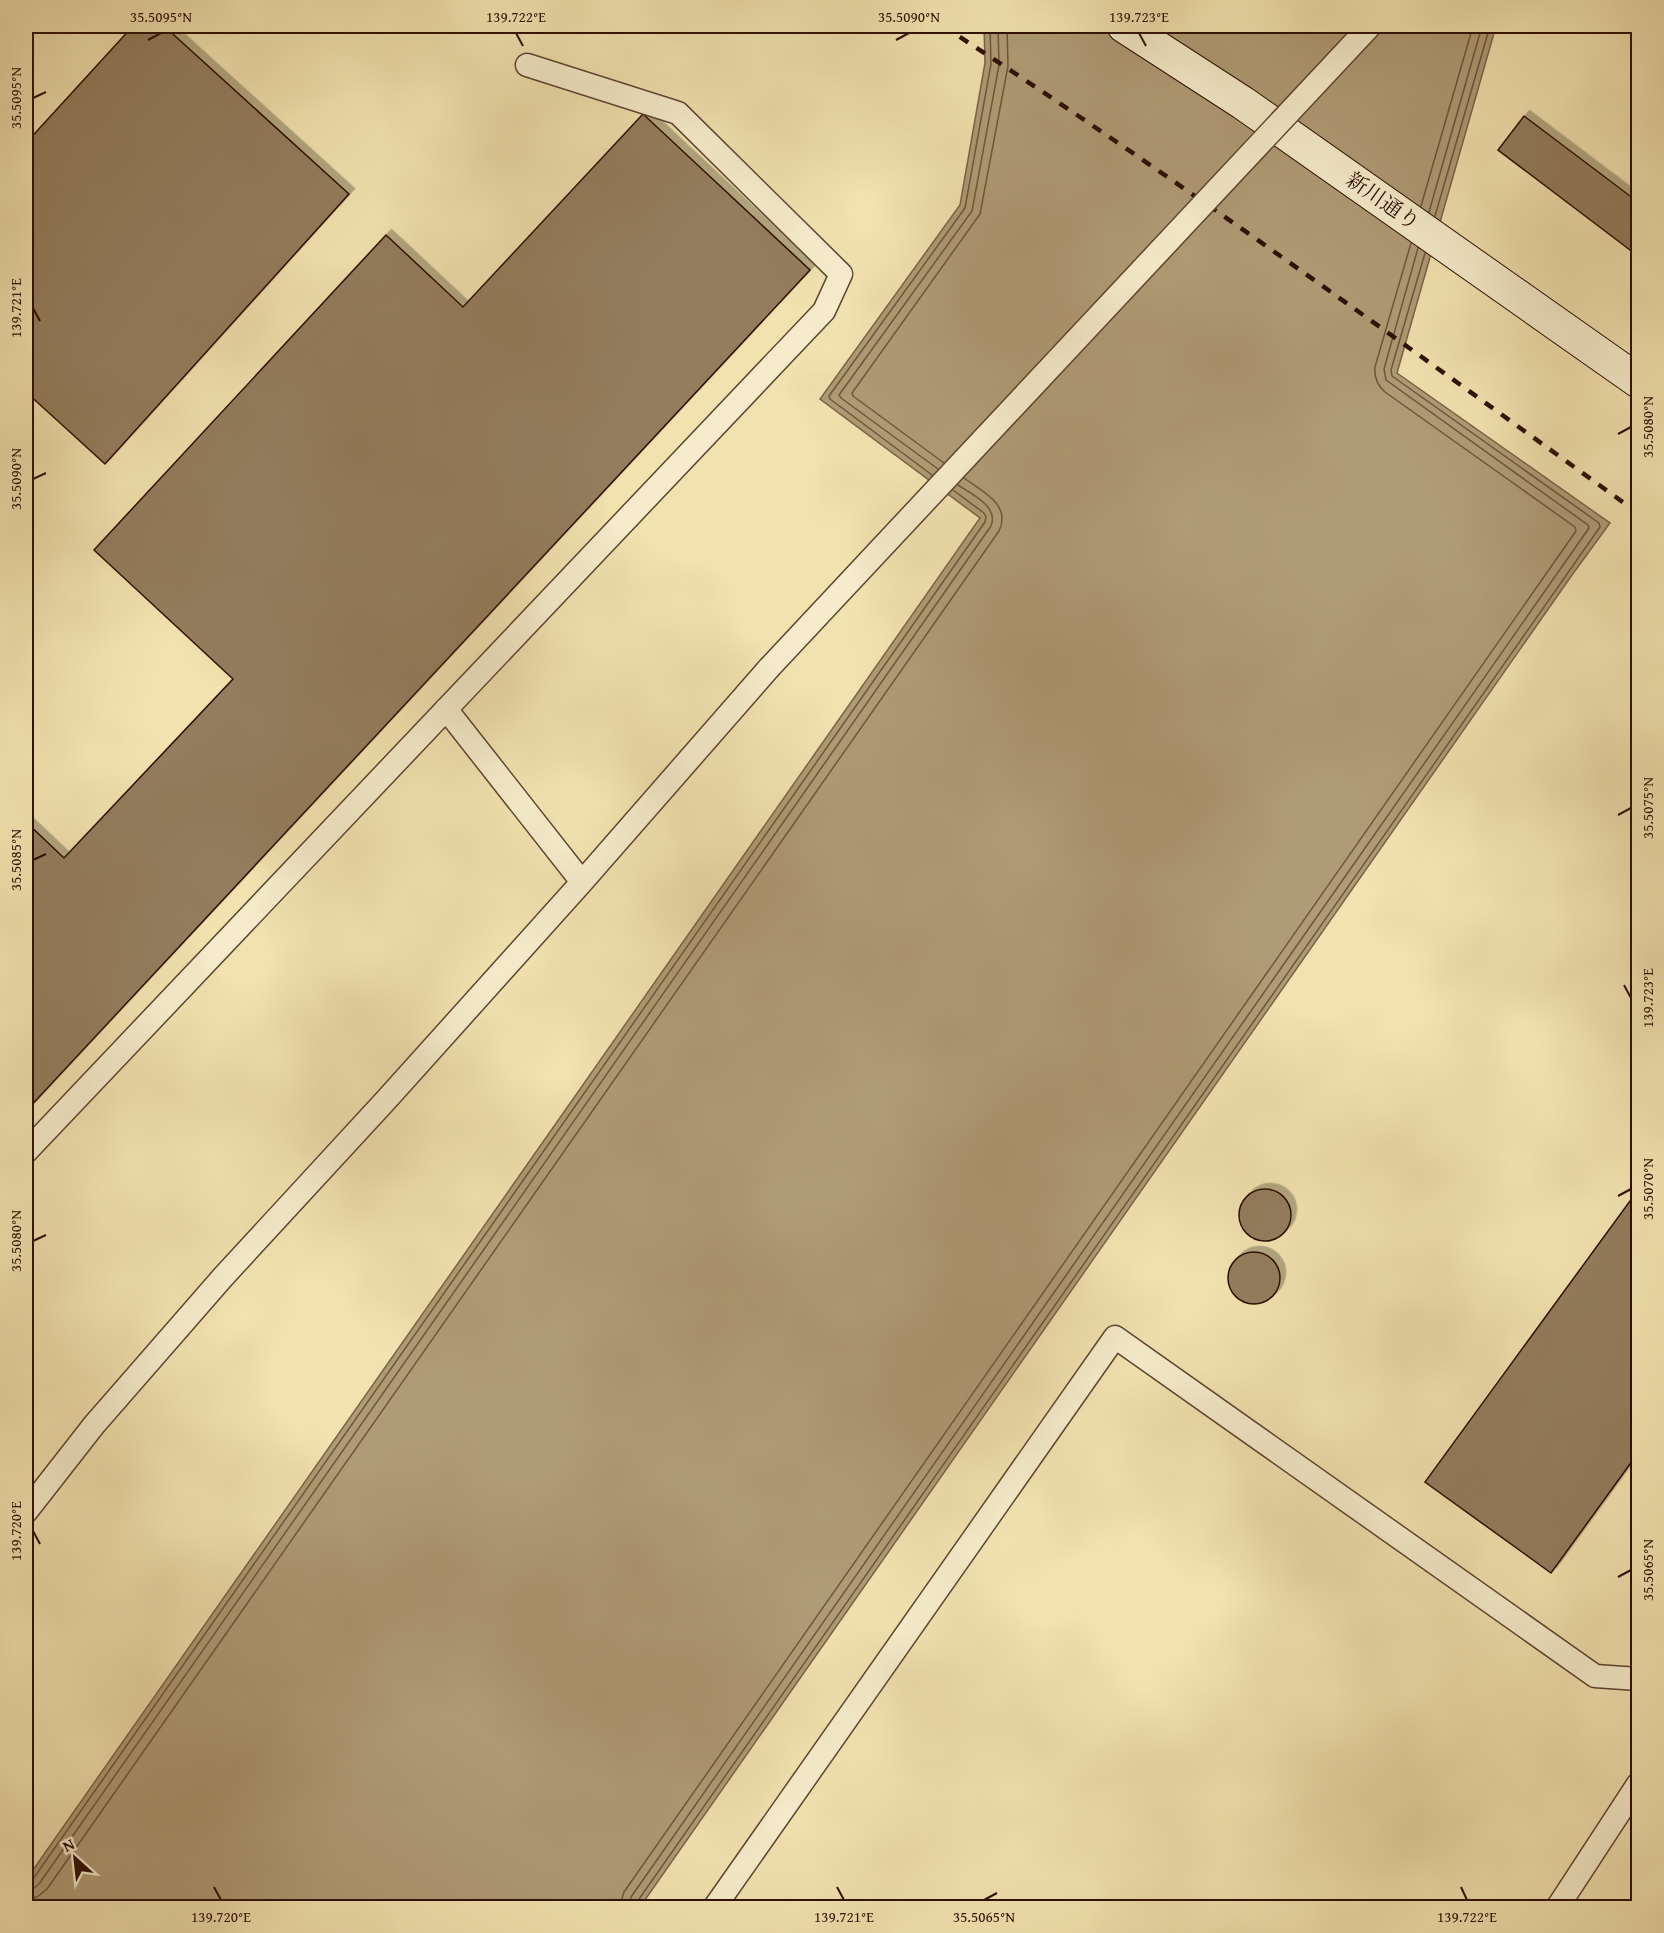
<svg xmlns="http://www.w3.org/2000/svg" width="1664" height="1933" viewBox="0 0 1664 1933" font-family="'Gentium Book Plus','Noto Serif JP',serif">
<style>
.water{fill:#af9b75;stroke:#7b6348;stroke-width:1.5}
.lines{fill:none;stroke-linecap:round;stroke-linejoin:round}
.shore{stroke:#6e563d;stroke-width:1.5}
.building{fill:#937d5d;stroke:#2e1005;stroke-width:1.5;filter:url(#shadow)}
.lane-casing{stroke:#5f4430;stroke-width:25}
.secondary-casing{stroke:#2e1005;stroke-width:35}
.lane{stroke:#f6eccb;stroke-width:22}
.secondary{stroke:#f6eccb;stroke-width:33}
.rail{stroke:#2e1005;stroke-width:4.5;stroke-dasharray:10 10;stroke-linecap:butt}
.lane-bridge-casing{stroke:#5f4430;stroke-width:25;stroke-linecap:butt}
.lane-bridge{stroke:#f6eccb;stroke-width:22}
.ticks{fill:none;stroke:#2e1005;stroke-width:2}
.labels{text-anchor:middle;stroke-width:4.5;stroke-linejoin:round;paint-order:stroke}
.street-label{font-size:21px;fill:#2e1005;stroke:#f6eccb}
.neatline{fill:none;stroke:#2e1005;stroke-width:2}
.ticks-label{font-size:15px;text-anchor:middle;fill:#2e1005}
</style>
<defs>
<filter id="shadow"><feDropShadow dx="5.5" dy="-5.5" stdDeviation="0" flood-color="#0004"/></filter>
</defs>
<rect width="100%" height="100%" fill="#f1e2af"/>
<filter id="stains"><feTurbulence type="fractalNoise" baseFrequency=".00333" numOctaves="4"/><feColorMatrix values="0 0 0 0 .2 0 0 0 0 .09 0 0 0 0 .02 0 0 0 .5 -.17"/></filter>
<radialGradient id="worn" r=".72"><stop offset=".6" stop-color="#630" stop-opacity="0"/><stop offset="1" stop-color="#630" stop-opacity=".3"/></radialGradient>
<path class="water" d="M984,26H1496L1397,373L1610,523L1572,575L640,1907L26,1908V1880L980,518L820,399L960,205L985,63Z"/>
<g class="lines">
<path class="shore" d="M1421,206L1473,26
M1429,212L1482,26
M1435,216L1490,26
M944,463L853,396L852,393L980,214L1008,66L1007,26
M938,469L841,398L839,395L972,211L999,65L998,26
M932,475L830,399L829,396L965,208L991,64L990,26
M26,1882L33,1879L985,522L986,517L984,513L953,490
M26,1890L33,1889L39,1884L991,526C999,507 972,494 958,485
M26,1899L37,1897L47,1889L999,531C1012,505 982,491 964,478
M619,1908L624,1892L1576,531L1575,527L1385,392C1377,385 1374,377 1375,367L1411,243
M628,1908L631,1897L1589,528L1588,525L1386,380L1384,369L1418,248
M636,1908L637,1902L1600,527L1599,523L1392,376L1391,370L1425,253"/>
</g>
<path class="building" d="M133,26H164L349,194L105,464L26,392V143Z
M643,114L810,270L26,1111V822L64,858L233,679L94,550L386,235L463,307Z
M1524,116L1638,202V256L1498,150Z
M1239 1215a26 26 0 1 1 52 0a26 26 0 1 1-52 0Z
M1638,1190V1453L1551,1573L1425,1482Z
M1228 1278a26 26 0 1 1 52 0a26 26 0 1 1-52 0Z"/>
<g class="lines">
<g class="lane-casing">
<path id="lane" d="M446,709L582,882
M26,1152L824,311L841,274L678,113L527,65
M26,1512L94,1425L223,1277L387,1099L582,882L769,668
M714,1908L1115,1337L1595,1676L1638,1679
M1557,1908L1638,1784"/>
</g>
<g class="secondary-casing">
<path id="secondary" d="M1124,26L1243,103L1638,381"/>
</g>
<use href="#lane" class="lane"/>
<use href="#secondary" class="secondary"/>
<path class="rail" d="M943,26C1180,180 1409,348 1638,513"/>
<g class="lane-bridge-casing">
<path id="lane-bridge" d="M769,668L1370,26"/>
</g>
<use href="#lane-bridge" class="lane-bridge"/>
</g>
<path class="ticks" d="M516,33L523,46M1139,33L1146,46M148,40L161,33M896,40L909,33M33,98L46,92M33,308L40,321M1618,434L1631,427M33,479L46,473M1618,815L1631,808M33,860L46,854M1624,985L1631,998M1618,1196L1631,1189M33,1241L46,1235M33,1531L40,1544M1618,1577L1631,1570M214,1887L221,1900M837,1887L844,1900M1461,1887L1467,1900M984,1900L997,1893"/>
<g class="labels">
<g class="street-label">
<text transform="translate(1383 201) rotate(35)" y="7">新川通り</text>
</g>
</g>
<rect width="1664" height="1933" fill="none" stroke="#f1e2af" stroke-width="66"/>
<g transform="translate(75 1858) rotate(333)" stroke="#f6eccb" stroke-width="4.5" paint-order="stroke">
<path d="M0-4.5L10 22L0 15L-10 22Z" fill="#2e1005"/>
<text y="-9" font-size="16" font-weight="bold" text-anchor="middle" fill="#2e1005">N</text>
</g>
<rect x="33" y="33" width="1598" height="1867" class="neatline"/>
<g class="ticks-label">
<text x="161" y="22">35.5095°N</text>
<text x="516" y="22">139.722°E</text>
<text x="909" y="22">35.5090°N</text>
<text x="1139" y="22">139.723°E</text>
<text transform="translate(16 98) rotate(-90)" y="5">35.5095°N</text>
<text transform="translate(16 308) rotate(-90)" y="5">139.721°E</text>
<text transform="translate(1648 427) rotate(-90)" y="5">35.5080°N</text>
<text transform="translate(16 479) rotate(-90)" y="5">35.5090°N</text>
<text transform="translate(1648 808) rotate(-90)" y="5">35.5075°N</text>
<text transform="translate(16 860) rotate(-90)" y="5">35.5085°N</text>
<text transform="translate(1648 998) rotate(-90)" y="5">139.723°E</text>
<text transform="translate(1648 1189) rotate(-90)" y="5">35.5070°N</text>
<text transform="translate(16 1241) rotate(-90)" y="5">35.5080°N</text>
<text transform="translate(16 1531) rotate(-90)" y="5">139.720°E</text>
<text transform="translate(1648 1570) rotate(-90)" y="5">35.5065°N</text>
<text x="221" y="1922">139.720°E</text>
<text x="844" y="1922">139.721°E</text>
<text x="984" y="1922">35.5065°N</text>
<text x="1467" y="1922">139.722°E</text>
</g>
<rect width="100%" height="100%" filter="url(#stains)"/>
<rect width="100%" height="100%" fill="url(#worn)"/>
</svg>
